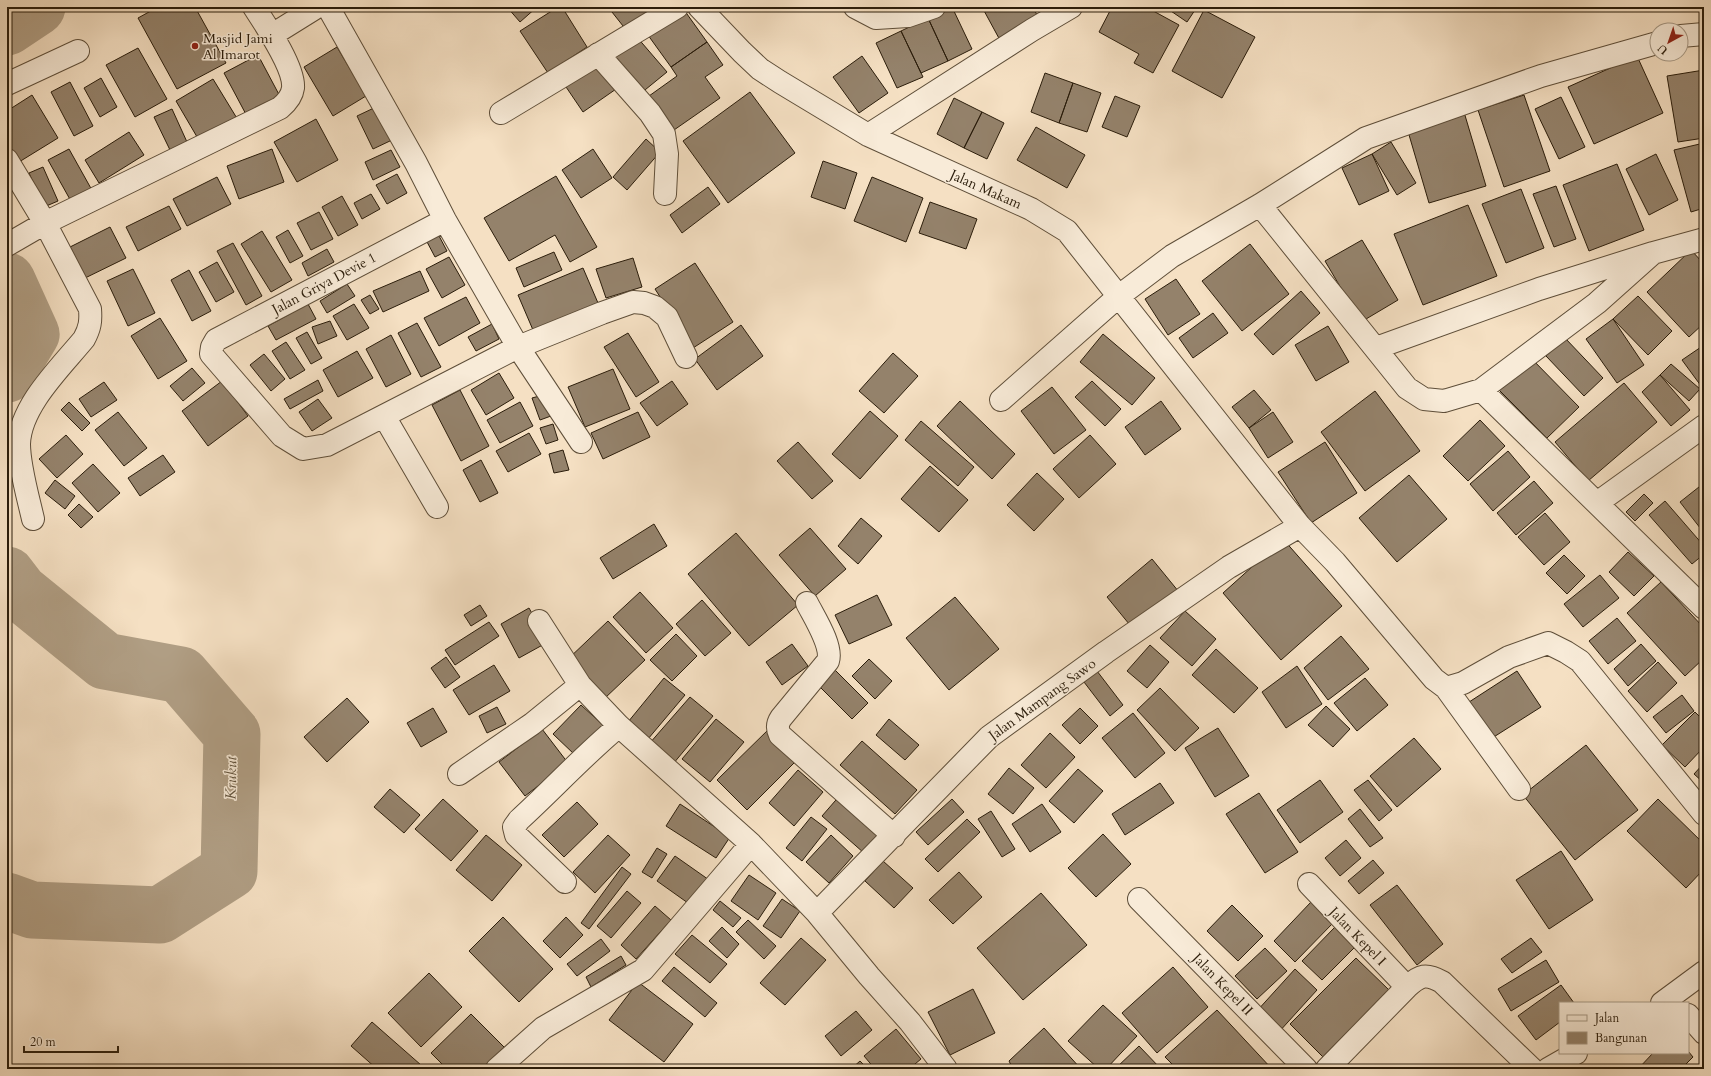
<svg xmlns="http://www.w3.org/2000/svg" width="1711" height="1076" viewBox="0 0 1711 1076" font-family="Cardo,serif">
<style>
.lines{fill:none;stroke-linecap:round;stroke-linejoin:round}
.river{stroke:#b09e84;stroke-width:57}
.building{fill:#94826b;stroke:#2b1d0b}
.minor-casing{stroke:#5e4e39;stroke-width:24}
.minor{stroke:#f8ebd8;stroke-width:22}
.poi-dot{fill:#8f2418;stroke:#f8ebd8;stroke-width:1.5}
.labels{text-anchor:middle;stroke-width:3;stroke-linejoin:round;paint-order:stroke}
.poi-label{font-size:14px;fill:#2b1d0b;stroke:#f8ebd8;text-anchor:start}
.street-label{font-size:14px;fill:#2b1d0b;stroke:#f8ebd8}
.water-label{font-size:15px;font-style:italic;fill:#60513b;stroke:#f8ebd8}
</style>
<rect width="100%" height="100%" fill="#f5e0c3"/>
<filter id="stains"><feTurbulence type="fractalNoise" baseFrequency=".005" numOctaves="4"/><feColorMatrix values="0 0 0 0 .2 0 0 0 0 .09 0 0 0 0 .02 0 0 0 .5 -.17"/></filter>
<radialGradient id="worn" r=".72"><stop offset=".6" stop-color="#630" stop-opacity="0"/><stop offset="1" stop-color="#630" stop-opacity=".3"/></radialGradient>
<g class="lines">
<path class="river" d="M7,27L37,7
M7,281L31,334L7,374
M7,575L20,592L105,661L181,675L232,734L229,871L160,915L32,910L7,901"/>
</g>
<path class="building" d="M158,7H195L226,63L177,89L138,18Z
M507,7H537L520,22Z
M558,7H562L587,47L548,73L520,31Z
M608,7H659L627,31Z
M682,7L707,42L671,67L645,31Z
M952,7L972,49L948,61L928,18Z
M982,7H1033L1040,21L1001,42Z
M1112,7H1146L1179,25L1153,73L1134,63L1139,54L1099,32Z
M1165,7H1197L1187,22Z
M1204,10L1255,37L1222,98L1172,71Z
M928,18L948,61L921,73L901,31Z
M901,31L923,77L897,88L876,43Z
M636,36L667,72L640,94L610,58Z
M707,42L723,65L705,77L720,98L674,130L649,96L677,76L671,67Z
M337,47L366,96L333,116L304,67Z
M138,48L167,99L135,117L106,65Z
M258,55L283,102L249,120L224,73Z
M598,56L619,87L583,112L562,81Z
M862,56L888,93L859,113L833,77Z
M1637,56L1663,113L1594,144L1568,87Z
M1704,70V138L1678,142L1667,76Z
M1045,73L1073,83L1059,123L1031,112Z
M101,78L117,107L100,117L84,88Z
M213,79L238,120L200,142L176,101Z
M70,82L93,126L74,136L51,92Z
M1073,83L1101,93L1087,132L1059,123Z
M750,92L795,153L728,203L683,141Z
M32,95L58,138L19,162L7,143V111Z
M1524,95L1550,171L1504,187L1478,110Z
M1115,96L1140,106L1127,137L1102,127Z
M1561,97L1585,147L1559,159L1535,109Z
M954,98L982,112L964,148L937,134Z
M376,107L392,140L373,149L357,116Z
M172,109L187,142L170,150L154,117Z
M982,112L1004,123L987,159L964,148Z
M1464,112L1486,186L1429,203L1407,128Z
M316,119L338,160L297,182L274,142Z
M1036,127L1085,155L1067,188L1017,160Z
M129,132L144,155L99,183L85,160Z
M646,139L660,152L627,190L613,177Z
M1391,142L1416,183L1397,195L1372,154Z
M1704,143V208L1691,212L1674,150Z
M69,149L93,192L72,203L48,160Z
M272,149L284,182L239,199L227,166Z
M593,149L612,178L581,198L562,170Z
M391,150L400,167L373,180L365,162Z
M1372,154L1389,191L1359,205L1342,168Z
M1656,154L1678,200L1649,215L1626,169Z
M823,161L857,173L845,209L811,197Z
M1617,164L1644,230L1589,251L1563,185Z
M43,167L58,201L44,207L29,173Z
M397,174L407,193L387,204L376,185Z
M556,176L597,247L570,262L555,235L509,261L484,218Z
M217,177L231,204L187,226L173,199Z
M872,177L923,198L906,242L854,221Z
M1556,186L1576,239L1554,247L1533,194Z
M708,187L720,204L682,233L670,215Z
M1521,189L1544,248L1506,263L1482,204Z
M371,194L380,209L362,219L354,203Z
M342,196L358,225L338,236L322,207Z
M930,202L977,219L966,249L919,233Z
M1468,205L1497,276L1423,305L1394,234Z
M169,206L181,229L138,251L126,227Z
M319,212L333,239L311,250L297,223Z
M110,227L126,258L81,280L66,249Z
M288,230L303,256L290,263L276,237Z
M262,231L292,280L271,292L241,244Z
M438,234L447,251L435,257L426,240Z
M1362,240L1398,300L1361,322L1325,261Z
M233,243L262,296L246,305L217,251Z
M1250,244L1289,294L1242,331L1202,281Z
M327,249L334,262L308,276L302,263Z
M1691,250L1704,264V323L1689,337L1647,292Z
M554,252L562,270L524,287L516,268Z
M449,257L465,285L442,298L426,269Z
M633,258L642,287L606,298L596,269Z
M217,262L234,292L216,302L199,272Z
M695,263L733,322L693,348L655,289Z
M583,268L598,303L533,330L518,295Z
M133,269L155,313L128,326L107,281Z
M189,270L211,311L192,321L171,280Z
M420,271L429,291L383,312L373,291Z
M1176,279L1200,314L1168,335L1145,299Z
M347,284L355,296L327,313L320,301Z
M1301,291L1320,313L1273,355L1254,334Z
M370,295L379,309L370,314L361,300Z
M1638,296L1672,331L1648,355L1613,319Z
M466,297L480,323L439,346L424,318Z
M308,304L316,319L276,340L268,326Z
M354,304L369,328L347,340L333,316Z
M1213,313L1228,333L1193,358L1179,338Z
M160,318L187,361L158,379L131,336Z
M1613,319L1644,365L1617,383L1586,339Z
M330,321L337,336L318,344L312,327Z
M417,323L441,367L421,377L398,333Z
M492,324L499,339L476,351L468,337Z
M741,325L763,356L717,390L695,359Z
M1328,326L1349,362L1316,381L1295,345Z
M307,332L322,358L311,364L296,338Z
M628,333L659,382L636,397L604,347Z
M1103,334L1155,378L1132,405L1080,362Z
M391,335L411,374L386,387L366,349Z
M1565,338L1603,378L1584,396L1546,356Z
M286,342L305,370L290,379L272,351Z
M1704,345V390L1682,360Z
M357,351L373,378L338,397L323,370Z
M893,353L918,376L884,413L859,391Z
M264,354L285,379L271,391L250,365Z
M1528,355L1579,407L1547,438L1496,387Z
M1671,364L1700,389L1689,401L1660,375Z
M192,368L205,383L183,401L170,386Z
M613,369L630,409L585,427L568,387Z
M499,373L514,398L486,415L471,390Z
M1660,375L1690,410L1671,426L1642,392Z
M318,380L323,391L290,409L284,399Z
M222,381L248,416L208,446L182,411Z
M672,381L688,404L657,426L640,403Z
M1092,381L1121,409L1105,426L1075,397Z
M104,382L117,400L91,417L79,399Z
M1624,383L1657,422L1588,481L1555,442Z
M1052,387L1086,430L1054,454L1021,411Z
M460,390L489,446L461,461L432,405Z
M1254,390L1271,410L1249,428L1232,407Z
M1375,391L1420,451L1365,491L1321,432Z
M543,395L551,416L540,420L532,398Z
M318,399L332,418L312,431L299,412Z
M960,401L1015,454L992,479L937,426Z
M1161,401L1181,429L1145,455L1125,427Z
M69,402L90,423L82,431L61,410Z
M520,402L533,426L500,443L487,420Z
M870,411L898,436L860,479L832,454Z
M118,412L147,448L124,466L95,430Z
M638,412L650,437L603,459L591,433Z
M1273,412L1293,442L1268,458L1249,428Z
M1480,420L1505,446L1468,481L1443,456Z
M921,421L974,467L958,486L905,440Z
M553,424L558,440L546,444L540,428Z
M529,433L541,454L508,472L496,451Z
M66,435L83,454L57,478L39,459Z
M1090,435L1116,464L1079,498L1053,469Z
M798,442L833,481L812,499L777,461Z
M1325,442L1357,493L1311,523L1278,472Z
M563,450L569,470L554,473L549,454Z
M1508,451L1530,477L1493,511L1470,484Z
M163,455L175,472L140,496L128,478Z
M481,460L498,493L480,502L463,470Z
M93,464L120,493L98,512L72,483Z
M930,466L968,500L939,532L901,499Z
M1037,473L1064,499L1034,531L1007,505Z
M1409,475L1447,519L1397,562L1359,518Z
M55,480L75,496L65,509L45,493Z
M1534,481L1553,503L1516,535L1497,513Z
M1704,483V533L1680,502Z
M1644,494L1653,503L1635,521L1626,512Z
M1665,501L1704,546V554L1692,564L1649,515Z
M79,504L93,517L81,528L68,515Z
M1545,513L1570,542L1544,565L1518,537Z
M861,518L882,536L858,564L838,546Z
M654,524L667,546L613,579L600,558Z
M810,528L846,569L815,596L779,555Z
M736,533L798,605L749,646L688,574Z
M1283,539L1342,606L1281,660L1223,593Z
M1628,552L1654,576L1634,596L1609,572Z
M1564,555L1585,576L1567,594L1546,573Z
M1152,559L1179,592L1134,630L1107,597Z
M1600,575L1619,598L1583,627L1564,604Z
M1661,582L1704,628V658L1685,676L1627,613Z
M640,592L673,628L646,653L613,617Z
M877,595L892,625L849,644L835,615Z
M955,597L999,649L949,690L906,638Z
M702,600L731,633L705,656L676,624Z
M480,605L487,616L471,626L464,615Z
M529,608L548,642L519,658L501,624Z
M1185,611L1216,639L1192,666L1160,638Z
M1617,618L1636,641L1608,664L1589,641Z
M608,621L645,660L604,699L567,660Z
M489,622L499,636L455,665L445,650Z
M676,634L697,656L672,681L650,660Z
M1341,636L1369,669L1328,700L1304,668Z
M792,644L808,666L782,685L766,662Z
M1641,644L1656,661L1628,686L1614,669Z
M1150,645L1169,662L1147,688L1127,671Z
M1216,649L1258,688L1234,713L1192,675Z
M446,657L460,677L445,688L431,668Z
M869,659L892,681L875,699L852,676Z
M1658,662L1677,683L1647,712L1628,691Z
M494,665L510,691L469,715L453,690Z
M1297,666L1322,704L1286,728L1262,692Z
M832,667L868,703L852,719L816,683Z
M1097,671L1123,705L1110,716L1084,682Z
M1517,671L1541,707L1489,740L1466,704Z
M664,678L685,695L648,739L628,722Z
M1365,678L1388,705L1357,731L1334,703Z
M1160,688L1199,728L1175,751L1137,710Z
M1682,695L1694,711L1666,733L1653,717Z
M690,697L713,716L673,764L649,744Z
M347,698L369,722L327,762L304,737Z
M581,705L603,725L575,755L553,734Z
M1326,706L1350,729L1333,747L1308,725Z
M497,707L506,724L487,733L479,716Z
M433,708L447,732L421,747L407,723Z
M1080,708L1098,726L1080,744L1062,725Z
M1695,712L1704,721V747L1685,767L1662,745Z
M1133,713L1165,753L1135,778L1102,738Z
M716,719L744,742L710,782L682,759Z
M889,719L919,745L905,760L876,735Z
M770,728L800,757L747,810L717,780Z
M1218,728L1249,776L1215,797L1185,748Z
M542,729L568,763L525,796L499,762Z
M1050,733L1075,757L1046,788L1021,765Z
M1414,738L1441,769L1397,807L1370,776Z
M862,741L917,790L895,814L840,765Z
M1586,745L1638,810L1575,860L1523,795Z
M1704,763V783L1694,774Z
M1009,768L1034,788L1013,814L988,794Z
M1078,769L1103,791L1074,823L1049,801Z
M798,770L823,792L794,826L769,803Z
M1320,780L1343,812L1300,843L1277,810Z
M1368,780L1392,810L1379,821L1354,790Z
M1160,783L1174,803L1125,835L1112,814Z
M390,789L420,815L404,833L374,807Z
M842,793L884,830L864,853L822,816Z
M1259,793L1298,852L1265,873L1226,814Z
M443,799L478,831L451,861L415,829Z
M952,799L964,812L928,845L916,832Z
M1658,799L1704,844V869L1686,888L1627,831Z
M577,802L598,824L564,857L542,835Z
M680,804L730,837L716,858L666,826Z
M1042,804L1061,832L1030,852L1012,824Z
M1360,809L1383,838L1370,847L1348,819Z
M991,811L1015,849L1002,857L978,819Z
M811,817L827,829L802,861L786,848Z
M967,819L980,832L938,872L925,859Z
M1103,834L1131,864L1096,897L1068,868Z
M486,835L522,865L492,901L456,870Z
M608,835L630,855L595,893L573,872Z
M831,835L853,856L829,883L806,862Z
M1346,840L1361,858L1340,876L1325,858Z
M657,848L667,854L652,878L642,872Z
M1561,851L1593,900L1549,929L1516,880Z
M675,856L712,882L695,908L657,881Z
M1373,860L1384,873L1359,894L1348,881Z
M883,861L913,888L894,908L865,881Z
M622,867L631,874L589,929L581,923Z
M959,872L982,897L953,924L929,900Z
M749,875L776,893L758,920L731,901Z
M1397,885L1443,944L1417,965L1370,905Z
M627,891L641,903L611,938L597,926Z
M1041,893L1087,945L1023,1000L977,948Z
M782,899L800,911L781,938L763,926Z
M720,901L741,918L733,927L713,910Z
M1311,902L1333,923L1295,962L1274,941Z
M1232,905L1263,936L1238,961L1207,931Z
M655,906L671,920L636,959L621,945Z
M503,917L553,969L519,1002L469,951Z
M566,917L583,935L560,958L543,941Z
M748,920L776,946L764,959L736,932Z
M722,927L739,944L727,958L709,941Z
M1335,927L1355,947L1322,980L1302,961Z
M692,935L727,964L710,983L675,954Z
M801,938L826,960L785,1005L760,983Z
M1531,938L1542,952L1512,973L1501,959Z
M601,939L610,951L577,976L567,964Z
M1265,948L1287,971L1257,999L1235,976Z
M621,956L626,965L591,987L586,977Z
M1356,958L1389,990L1323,1057L1290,1024Z
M1546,960L1559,982L1511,1011L1498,989Z
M674,967L717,1003L705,1017L662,981Z
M1173,967L1208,1007L1157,1053L1122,1013Z
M1295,969L1317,990L1278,1033L1256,1012Z
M429,973L462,1007L421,1047L388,1013Z
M638,982L693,1024L664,1062L609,1020Z
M1561,985L1574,1003H1560V1022L1536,1040L1518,1016Z
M973,989L995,1033L950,1055L928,1012Z
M1103,1005L1137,1036L1106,1069H1099L1068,1041Z
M1217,1010L1272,1069H1177L1165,1057Z
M856,1011L872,1030L841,1056L825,1036Z
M471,1014L505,1048L485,1069H447L431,1053Z
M372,1022L421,1065L417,1069H377L351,1046Z
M1044,1028L1081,1069H1013L1009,1061Z
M896,1029L921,1059L909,1069H875L864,1056Z
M1139,1046L1161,1069H1115Z
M1688,1051L1693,1057L1681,1069H1638L1653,1053H1688Z
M860,1061L868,1069H851Z"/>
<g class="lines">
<g class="minor-casing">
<path id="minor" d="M328,7L416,163L445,220L518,347L327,445L303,449L282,436L211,354L212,347L216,340L445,220
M699,7L742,52L760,69L780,82L868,135L1031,209L1067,231L1300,526L1335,562L1434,679L1446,688L1463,683L1509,657L1548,643L1566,652L1580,661L1704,814
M855,7L876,18L908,16L934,7
M272,35L317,7
M1681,36L1704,34
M598,54L650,113L664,134L667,154L665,194
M7,84L78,51
M501,113L677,7
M868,135L1032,30L1071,7
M7,160L45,223L90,309C91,321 90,328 84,339C61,367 20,406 19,444C19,466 28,497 33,519
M1260,205L1407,388L1424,399L1444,401L1481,390L1597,303L1653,253
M7,245L45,223L280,108C286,103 292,96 293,88C295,68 265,24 254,7
M1376,348L1539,289L1653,253L1704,239
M1481,390L1704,608
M1001,400L1119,296L1172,256L1260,205L1366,138L1541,76L1657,43
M384,416L437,507
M581,442L518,347L602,313L633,302L644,303L655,307L667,317L686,357
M1597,503L1704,426
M807,603C814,617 833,646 828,661L781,718C777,724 777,729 780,735L894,836
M539,621L580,685L619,726L751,844L817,913L869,976L910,1022L946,1069
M1446,688L1519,789
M459,774L532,724L580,685
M565,882L516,835L514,827L519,820C553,789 584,755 619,726
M1309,884L1407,987
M1139,899L1306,1069
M817,913L989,737L1106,652L1229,567L1300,526
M1662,1003L1704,972
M1688,1015L1704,1033
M497,1069L543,1028L643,970L751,844
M1327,1069L1407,987C1420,975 1426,973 1442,982L1532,1069
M1548,1069L1576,1053"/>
</g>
<use href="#minor" class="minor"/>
</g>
<circle class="poi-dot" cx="195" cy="46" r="4"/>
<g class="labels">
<g class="poi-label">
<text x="203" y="43">Masjid Jami<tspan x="203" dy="16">Al Imarot</tspan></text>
</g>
<g class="street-label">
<text transform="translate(986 189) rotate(24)" y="5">Jalan Makam</text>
<text transform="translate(324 283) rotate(-28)" y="5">Jalan Griya Devie 1</text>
<text transform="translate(1042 699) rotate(-36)" y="5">Jalan Mampang Sawo</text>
<text transform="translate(1358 936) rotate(46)" y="5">Jalan Kepel I</text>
<text transform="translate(1223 984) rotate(46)" y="5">Jalan Kepel II</text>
</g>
<g class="water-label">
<text transform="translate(231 778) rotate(-89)" y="5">Krukut</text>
</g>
</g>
<rect width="1711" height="1076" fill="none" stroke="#f5e0c3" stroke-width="24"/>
<rect x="8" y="8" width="1695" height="1060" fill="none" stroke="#2b1d0b" stroke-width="2"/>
<rect x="12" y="12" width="1687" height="1052" fill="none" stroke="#2b1d0b"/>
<rect x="1559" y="1002" width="130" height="52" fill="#f8ebd8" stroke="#a69986"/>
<rect x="1567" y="1015" width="20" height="6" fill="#f8ebd8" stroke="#a69986"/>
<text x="1595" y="1022" font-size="12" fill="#2b1d0b">Jalan</text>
<rect x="1567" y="1032" width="20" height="12" fill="#94826b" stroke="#a69986"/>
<text x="1595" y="1042" font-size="12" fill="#2b1d0b">Bangunan</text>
<g transform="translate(1669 42) rotate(220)"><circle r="19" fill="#f8ebd8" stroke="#a69986"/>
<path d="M0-3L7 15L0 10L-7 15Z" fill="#8f2418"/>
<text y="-6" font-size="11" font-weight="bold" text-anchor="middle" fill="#2b1d0b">U</text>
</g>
<path d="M24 1046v6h94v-6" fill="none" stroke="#2b1d0b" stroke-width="2"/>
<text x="30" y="1046" font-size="12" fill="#2b1d0b" stroke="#f8ebd8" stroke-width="3" paint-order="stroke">20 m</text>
<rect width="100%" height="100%" filter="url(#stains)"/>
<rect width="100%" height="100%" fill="url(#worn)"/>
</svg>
